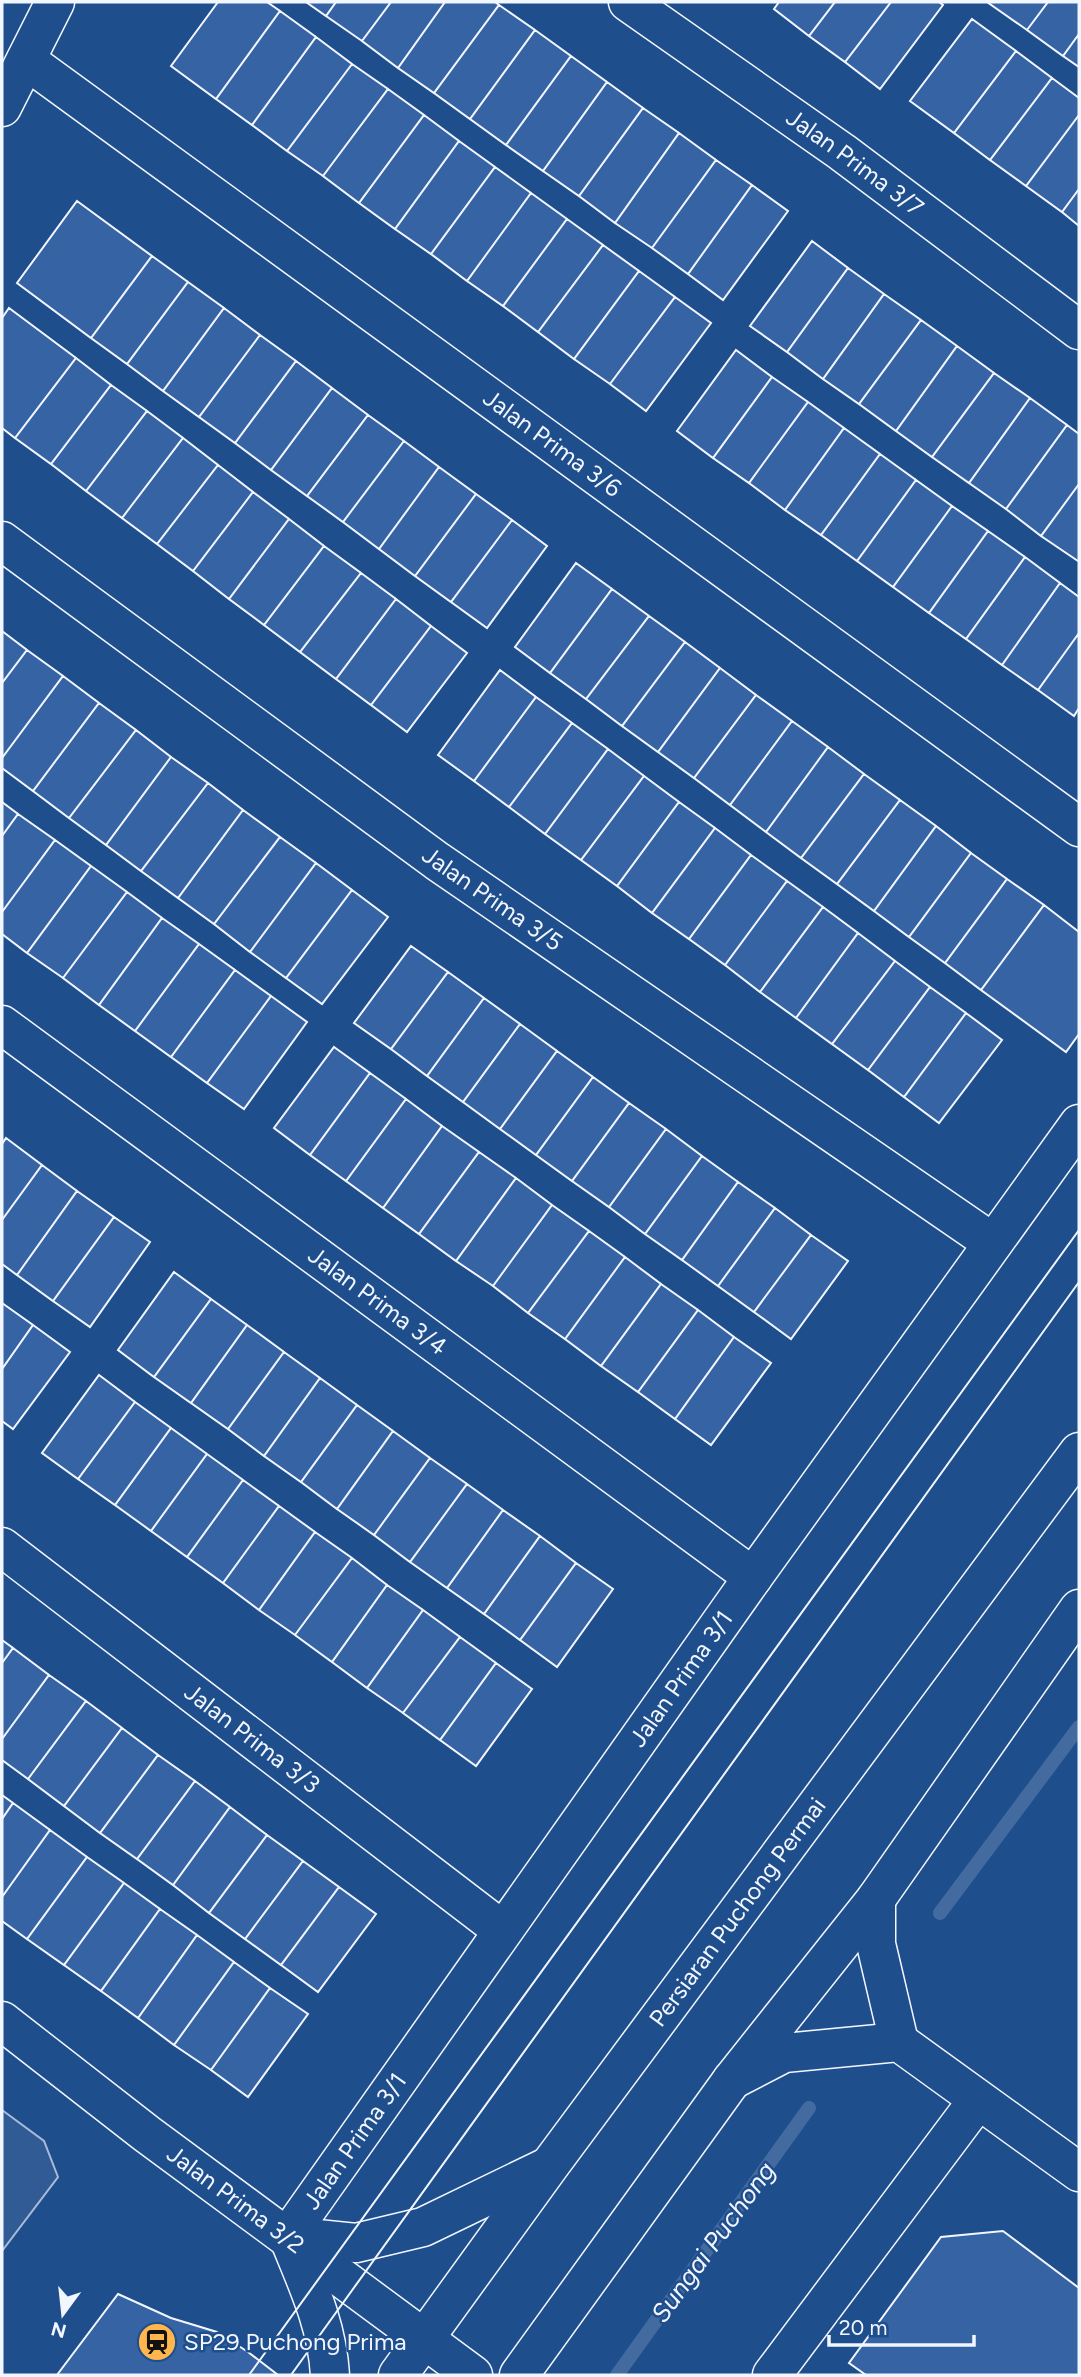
<svg xmlns="http://www.w3.org/2000/svg" width="1081" height="2377" viewBox="0 0 1081 2377" font-family="Figtree,sans-serif">
<style>
.green{fill:#305b95;stroke:#a8bbd7;stroke-width:2}
.lines{fill:none;stroke-linecap:round;stroke-linejoin:round}
.stream{stroke:#446ba0;stroke-width:14}
.building{fill:#3563a3;stroke:#f2f6ff;stroke-width:2}
.minor-casing{stroke:#f2f6ff;stroke-width:41}
.major-casing{stroke:#f2f6ff;stroke-width:41}
.minor{stroke:#1f4e8c;stroke-width:38}
.major{stroke:#1f4e8c;stroke-width:38}
.tram{stroke:#f2f6ff;stroke-width:2}
.labels{text-anchor:middle;stroke-width:5;stroke-linejoin:round;paint-order:stroke}
.street-label{font-size:24px;fill:#f2f6ff;stroke:#1f4e8c}
.poi-label{font-size:24px;fill:#f2f6ff;stroke:#1f4e8c;text-anchor:start}
.water-label{font-size:26px;font-style:italic;fill:#f2f6ff;stroke:#1f4e8c}
</style>
<rect width="100%" height="100%" fill="#1f4e8c"/>
<path class="green" d="M2,2110L44,2141L58,2177L2,2251Z"/>
<g class="lines">
<path class="stream" d="M940,1913L1079,1727
M617,2375L809,2108"/>
</g>
<path class="building" d="M218,2H267L280,11L216,99L171,66Z
M306,2H336L326,16Z
M336,2H391L362,41L326,16Z
M391,2H445L398,68L362,41Z
M445,2H495L499,5L434,93L398,68Z
M779,2H835L809,36L774,9Z
M835,2H891L845,62L809,36Z
M891,2H939L943,5L880,89L845,62Z
M987,2H1048L1027,30Z
M1048,2H1079V34L1063,56L1027,30Z
M499,5L535,30L470,119L434,93Z
M280,11L316,37L252,125L216,99Z
M972,19L1016,51L954,133L910,101Z
M535,30L571,56L506,145L470,119Z
M1079,34V67L1063,56Z
M316,37L352,64L287,151L252,125Z
M1016,51L1052,78L990,160L954,133Z
M571,56L607,82L543,171L506,145Z
M352,64L388,89L323,176L287,151Z
M1052,78L1079,98V115L1026,186L990,160Z
M607,82L643,108L579,196L543,171Z
M388,89L424,115L359,203L323,176Z
M643,108L679,133L615,223L579,196Z
M424,115L459,141L395,229L359,203Z
M1079,115V189L1062,212L1026,186Z
M679,133L716,160L652,248L615,223Z
M459,141L495,167L431,254L395,229Z
M716,160L752,185L688,274L652,248Z
M495,167L531,193L467,281L431,254Z
M752,185L788,211L723,300L688,274Z
M1079,189V226L1062,212Z
M531,193L567,219L503,306L467,281Z
M77,201L152,256L91,338L17,283Z
M567,219L603,245L538,332L503,306Z
M812,241L848,268L787,352L750,326Z
M603,245L639,271L574,359L538,332Z
M152,256L188,282L127,364L91,338Z
M848,268L884,294L823,379L787,352Z
M639,271L675,297L610,384L574,359Z
M188,282L224,308L163,391L127,364Z
M884,294L921,320L859,404L823,379Z
M675,297L711,323L646,411L610,384Z
M9,308L76,358L15,438L2,428V318Z
M224,308L260,335L199,417L163,391Z
M921,320L957,346L896,431L859,404Z
M260,335L296,361L235,443L199,417Z
M957,346L994,373L932,457L896,431Z
M736,350L772,377L713,458L677,431Z
M76,358L111,385L51,464L15,438Z
M296,361L332,388L271,470L235,443Z
M994,373L1030,398L969,483L932,457Z
M772,377L808,402L749,483L713,458Z
M111,385L147,411L86,491L51,464Z
M332,388L368,415L307,496L271,470Z
M1030,398L1067,425L1006,509L969,483Z
M808,402L844,428L785,510L749,483Z
M147,411L183,438L122,518L86,491Z
M368,415L404,441L343,522L307,496Z
M1067,425L1079,434V484L1041,536L1006,509Z
M844,428L880,454L821,535L785,510Z
M183,438L218,465L157,544L122,518Z
M404,441L439,467L379,549L343,522Z
M880,454L916,480L857,561L821,535Z
M218,465L253,492L193,571L157,544Z
M439,467L476,494L415,576L379,549Z
M916,480L952,506L893,587L857,561Z
M1079,484V560L1078,561L1041,536Z
M253,492L289,519L229,599L193,571Z
M476,494L512,520L451,602L415,576Z
M952,506L988,531L929,613L893,587Z
M289,519L324,546L264,625L229,599Z
M512,520L547,546L487,628L451,602Z
M988,531L1025,557L966,639L929,613Z
M324,546L361,573L300,652L264,625Z
M1025,557L1060,583L1002,665L966,639Z
M576,563L612,589L550,673L515,647Z
M361,573L396,599L336,679L300,652Z
M1060,583L1079,597V633L1038,690L1002,665Z
M612,589L649,616L586,699L550,673Z
M396,599L431,626L371,705L336,679Z
M649,616L685,642L622,726L586,699Z
M431,626L467,653L407,732L371,705Z
M2,631L27,650L2,683Z
M1079,633V708L1074,716L1038,690Z
M685,642L720,668L658,752L622,726Z
M27,650L63,676L2,758V683Z
M720,668L756,695L694,778L658,752Z
M500,670L536,697L474,781L438,755Z
M63,676L99,703L33,791L2,768V758Z
M756,695L792,721L730,805L694,778Z
M536,697L572,723L509,807L474,781Z
M99,703L136,730L69,818L33,791Z
M792,721L828,747L766,832L730,805Z
M572,723L608,749L545,834L509,807Z
M136,730L171,757L106,845L69,818Z
M828,747L864,774L801,858L766,832Z
M608,749L644,776L581,860L545,834Z
M171,757L208,783L141,871L106,845Z
M864,774L900,800L837,884L801,858Z
M644,776L679,802L617,886L581,860Z
M208,783L243,810L178,898L141,871Z
M900,800L936,826L874,911L837,884Z
M2,802L18,814L2,836Z
M679,802L715,828L652,913L617,886Z
M243,810L280,837L214,924L178,898Z
M18,814L55,840L2,912V836Z
M936,826L971,853L909,937L874,911Z
M715,828L751,855L689,939L652,913Z
M280,837L316,863L250,952L214,924Z
M55,840L91,866L27,953L2,934V912Z
M971,853L1007,879L945,963L909,937Z
M751,855L787,881L725,965L689,939Z
M316,863L352,890L286,978L250,952Z
M91,866L127,892L63,978L27,953Z
M1007,879L1044,905L981,990L945,963Z
M787,881L823,907L760,992L725,965Z
M352,890L388,917L322,1004L286,978Z
M127,892L162,918L99,1005L63,978Z
M1044,905L1079,932V1034L1066,1052L981,990Z
M823,907L858,933L796,1018L760,992Z
M162,918L199,944L135,1031L99,1005Z
M858,933L895,961L832,1044L796,1018Z
M199,944L235,970L171,1057L135,1031Z
M411,946L448,972L391,1049L354,1023Z
M895,961L930,987L868,1070L832,1044Z
M235,970L271,996L207,1083L171,1057Z
M448,972L484,998L427,1076L391,1049Z
M930,987L966,1013L904,1097L868,1070Z
M271,996L307,1022L244,1109L207,1083Z
M484,998L520,1024L463,1102L427,1076Z
M966,1013L1002,1040L939,1123L904,1097Z
M520,1024L557,1051L500,1129L463,1102Z
M334,1047L370,1073L310,1155L274,1128Z
M557,1051L593,1077L536,1155L500,1129Z
M370,1073L406,1099L346,1181L310,1155Z
M593,1077L629,1103L572,1181L536,1155Z
M406,1099L442,1126L383,1208L346,1181Z
M629,1103L666,1129L609,1207L572,1181Z
M442,1126L479,1152L419,1234L383,1208Z
M666,1129L702,1156L645,1234L609,1207Z
M6,1138L42,1165L2,1220V1144Z
M479,1152L516,1178L456,1261L419,1234Z
M702,1156L738,1182L682,1260L645,1234Z
M42,1165L77,1191L17,1275L2,1264V1220Z
M516,1178L552,1205L493,1286L456,1261Z
M738,1182L775,1208L718,1286L682,1260Z
M77,1191L114,1217L53,1301L17,1275Z
M552,1205L589,1231L528,1313L493,1286Z
M775,1208L811,1235L754,1312L718,1286Z
M114,1217L150,1242L90,1327L53,1301Z
M589,1231L625,1257L565,1339L528,1313Z
M811,1235L848,1261L791,1339L754,1312Z
M625,1257L661,1284L601,1366L565,1339Z
M174,1272L211,1299L154,1377L118,1350Z
M661,1284L698,1310L638,1392L601,1366Z
M211,1299L247,1325L191,1403L154,1377Z
M2,1303L33,1325L2,1369Z
M698,1310L734,1337L675,1419L638,1392Z
M33,1325L70,1352L13,1429L2,1421V1369Z
M247,1325L284,1352L228,1429L191,1403Z
M734,1337L771,1363L711,1445L675,1419Z
M284,1352L320,1378L264,1456L228,1429Z
M99,1375L135,1402L78,1479L42,1453Z
M320,1378L357,1405L301,1482L264,1456Z
M135,1402L171,1428L115,1505L78,1479Z
M357,1405L393,1431L337,1509L301,1482Z
M171,1428L207,1454L151,1531L115,1505Z
M393,1431L430,1458L374,1535L337,1509Z
M207,1454L243,1480L187,1557L151,1531Z
M430,1458L467,1484L410,1562L374,1535Z
M243,1480L279,1506L223,1583L187,1557Z
M467,1484L503,1510L447,1588L410,1562Z
M279,1506L315,1532L259,1610L223,1583Z
M503,1510L540,1536L484,1614L447,1588Z
M315,1532L352,1558L295,1635L259,1610Z
M540,1536L576,1563L520,1640L484,1614Z
M352,1558L387,1585L332,1662L295,1635Z
M576,1563L613,1589L557,1667L520,1640Z
M387,1585L423,1610L367,1688L332,1662Z
M423,1610L460,1637L403,1713L367,1688Z
M460,1637L496,1663L440,1740L403,1713Z
M2,1640L13,1648L2,1663Z
M13,1648L49,1675L2,1739V1663Z
M496,1663L532,1689L476,1766L440,1740Z
M49,1675L86,1701L28,1779L2,1760V1739Z
M86,1701L122,1728L64,1806L28,1779Z
M122,1728L158,1755L100,1833L64,1806Z
M158,1755L195,1781L137,1859L100,1833Z
M195,1781L230,1807L173,1885L137,1859Z
M2,1795L13,1803L2,1819Z
M13,1803L50,1830L2,1897V1819Z
M230,1807L267,1835L209,1913L173,1885Z
M50,1830L87,1857L27,1939L2,1921V1897Z
M267,1835L303,1861L245,1939L209,1913Z
M87,1857L124,1883L64,1965L27,1939Z
M303,1861L339,1887L281,1965L245,1939Z
M124,1883L160,1909L101,1991L64,1965Z
M339,1887L376,1914L318,1992L281,1965Z
M160,1909L197,1935L138,2018L101,1991Z
M197,1935L234,1962L174,2045L138,2018Z
M234,1962L270,1988L211,2070L174,2045Z
M270,1988L308,2014L248,2097L211,2070Z
M1003,2231L1079,2288V2375H866L849,2363L941,2237Z
M118,2294L171,2318L217,2332L248,2352L278,2375H57Z"/>
<g class="lines">
<g class="minor-casing">
<g id="minor">
<path id="s1" d="M628,2L842,152L1079,330"/>
<path id="s2" d="M26,60L1079,827"/>
<path d="M2,107L55,2"/>
<path id="s3" d="M2,541L437,861L993,1243"/>
<path id="s4" d="M2,1025L753,1577"/>
<path id="s5" d="M2,1547L502,1930"/>
<path d="M876,1899V1944L899,2042"/>
<path id="s6" d="M2,2021L147,2134L473,2375"/>
<path d="M732,2080L784,2053L899,2042L1079,2172"/>
<path id="s7" d="M288,2236L753,1577L1079,1124"/>
<path d="M772,2375L978,2100"/>
</g>
</g>
<g class="major-casing">
<g id="major">
<path d="M330,2375C327,2324 307,2283 288,2236L356,2243L423,2227L545,2168"/>
<path id="s8" d="M398,2375L550,2165L1079,1452"/>
<path d="M519,2375L732,2080L876,1899L1079,1609"/>
</g>
</g>
<use href="#minor" class="minor"/>
<use href="#major" class="major"/>
<path class="tram" d="M249,2375L1079,1230
M291,2375L1079,1282"/>
</g>
<defs>
<g id="station-disc" transform="scale(2.0125)"><circle r="9.5" fill="#ffb74d" stroke="#1f4e8c"/><path d="M-3-6H3Q5-6 5-4V2Q5 4 3 4L4.5 6H3L1.5 4h-3L-3 6H-4.5L-3 4Q-5 4-5 2V-4Q-5-6-3-6ZM-3.5-4v3h7v-3ZM-3.5 1v1.5H-2V1ZM2 1v1.5H3.5V1Z" fill="#111"/></g>
</defs>
<g fill-rule="evenodd">
<use href="#station-disc" x="157" y="2342"/>
</g>
<g class="labels">
<g class="street-label">
<text dy="8" stroke="none"><textPath href="#s1" startOffset="278">Jalan Prima 3/7</textPath></text>
<text dy="8" stroke="none"><textPath href="#s2" startOffset="651">Jalan Prima 3/6</textPath></text>
<text dy="8" stroke="none"><textPath href="#s3" startOffset="607">Jalan Prima 3/5</textPath></text>
<text dy="8" stroke="none"><textPath href="#s4" startOffset="466">Jalan Prima 3/4</textPath></text>
<text dy="8" stroke="none"><textPath href="#s7" startOffset="682">Jalan Prima 3/1</textPath></text>
<text dy="8" stroke="none"><textPath href="#s5" startOffset="315">Jalan Prima 3/3</textPath></text>
<text dy="8" stroke="none"><textPath href="#s8" startOffset="574">Persiaran Puchong Permai</textPath></text>
<text dy="8" stroke="none"><textPath href="#s7" startOffset="116">Jalan Prima 3/1</textPath></text>
<text dy="8" stroke="none"><textPath href="#s6" startOffset="294">Jalan Prima 3/2</textPath></text>
</g>
<g class="poi-label">
<text x="184" y="2350">SP29 Puchong Prima</text>
</g>
<g class="water-label">
<text transform="translate(713 2242) rotate(-54)" y="9">Sungai Puchong</text>
</g>
</g>
<rect width="1081" height="2377" fill="none" stroke="#f2f6ff" stroke-width="7"/>
<g transform="translate(63 2314) rotate(195)" stroke="#1f4e8c" stroke-width="5" paint-order="stroke">
<path d="M0-5L12 26L0 18L-12 26Z" fill="#f2f6ff"/>
<text y="-10" font-size="19" font-weight="bold" text-anchor="middle" fill="#f2f6ff">N</text>
</g>
<path d="M829 2335v10h145v-10" fill="none" stroke="#f2f6ff" stroke-width="3.5"/>
<text x="839" y="2335" font-size="21" fill="#f2f6ff" stroke="#1f4e8c" stroke-width="5" paint-order="stroke">20 m</text>
</svg>
